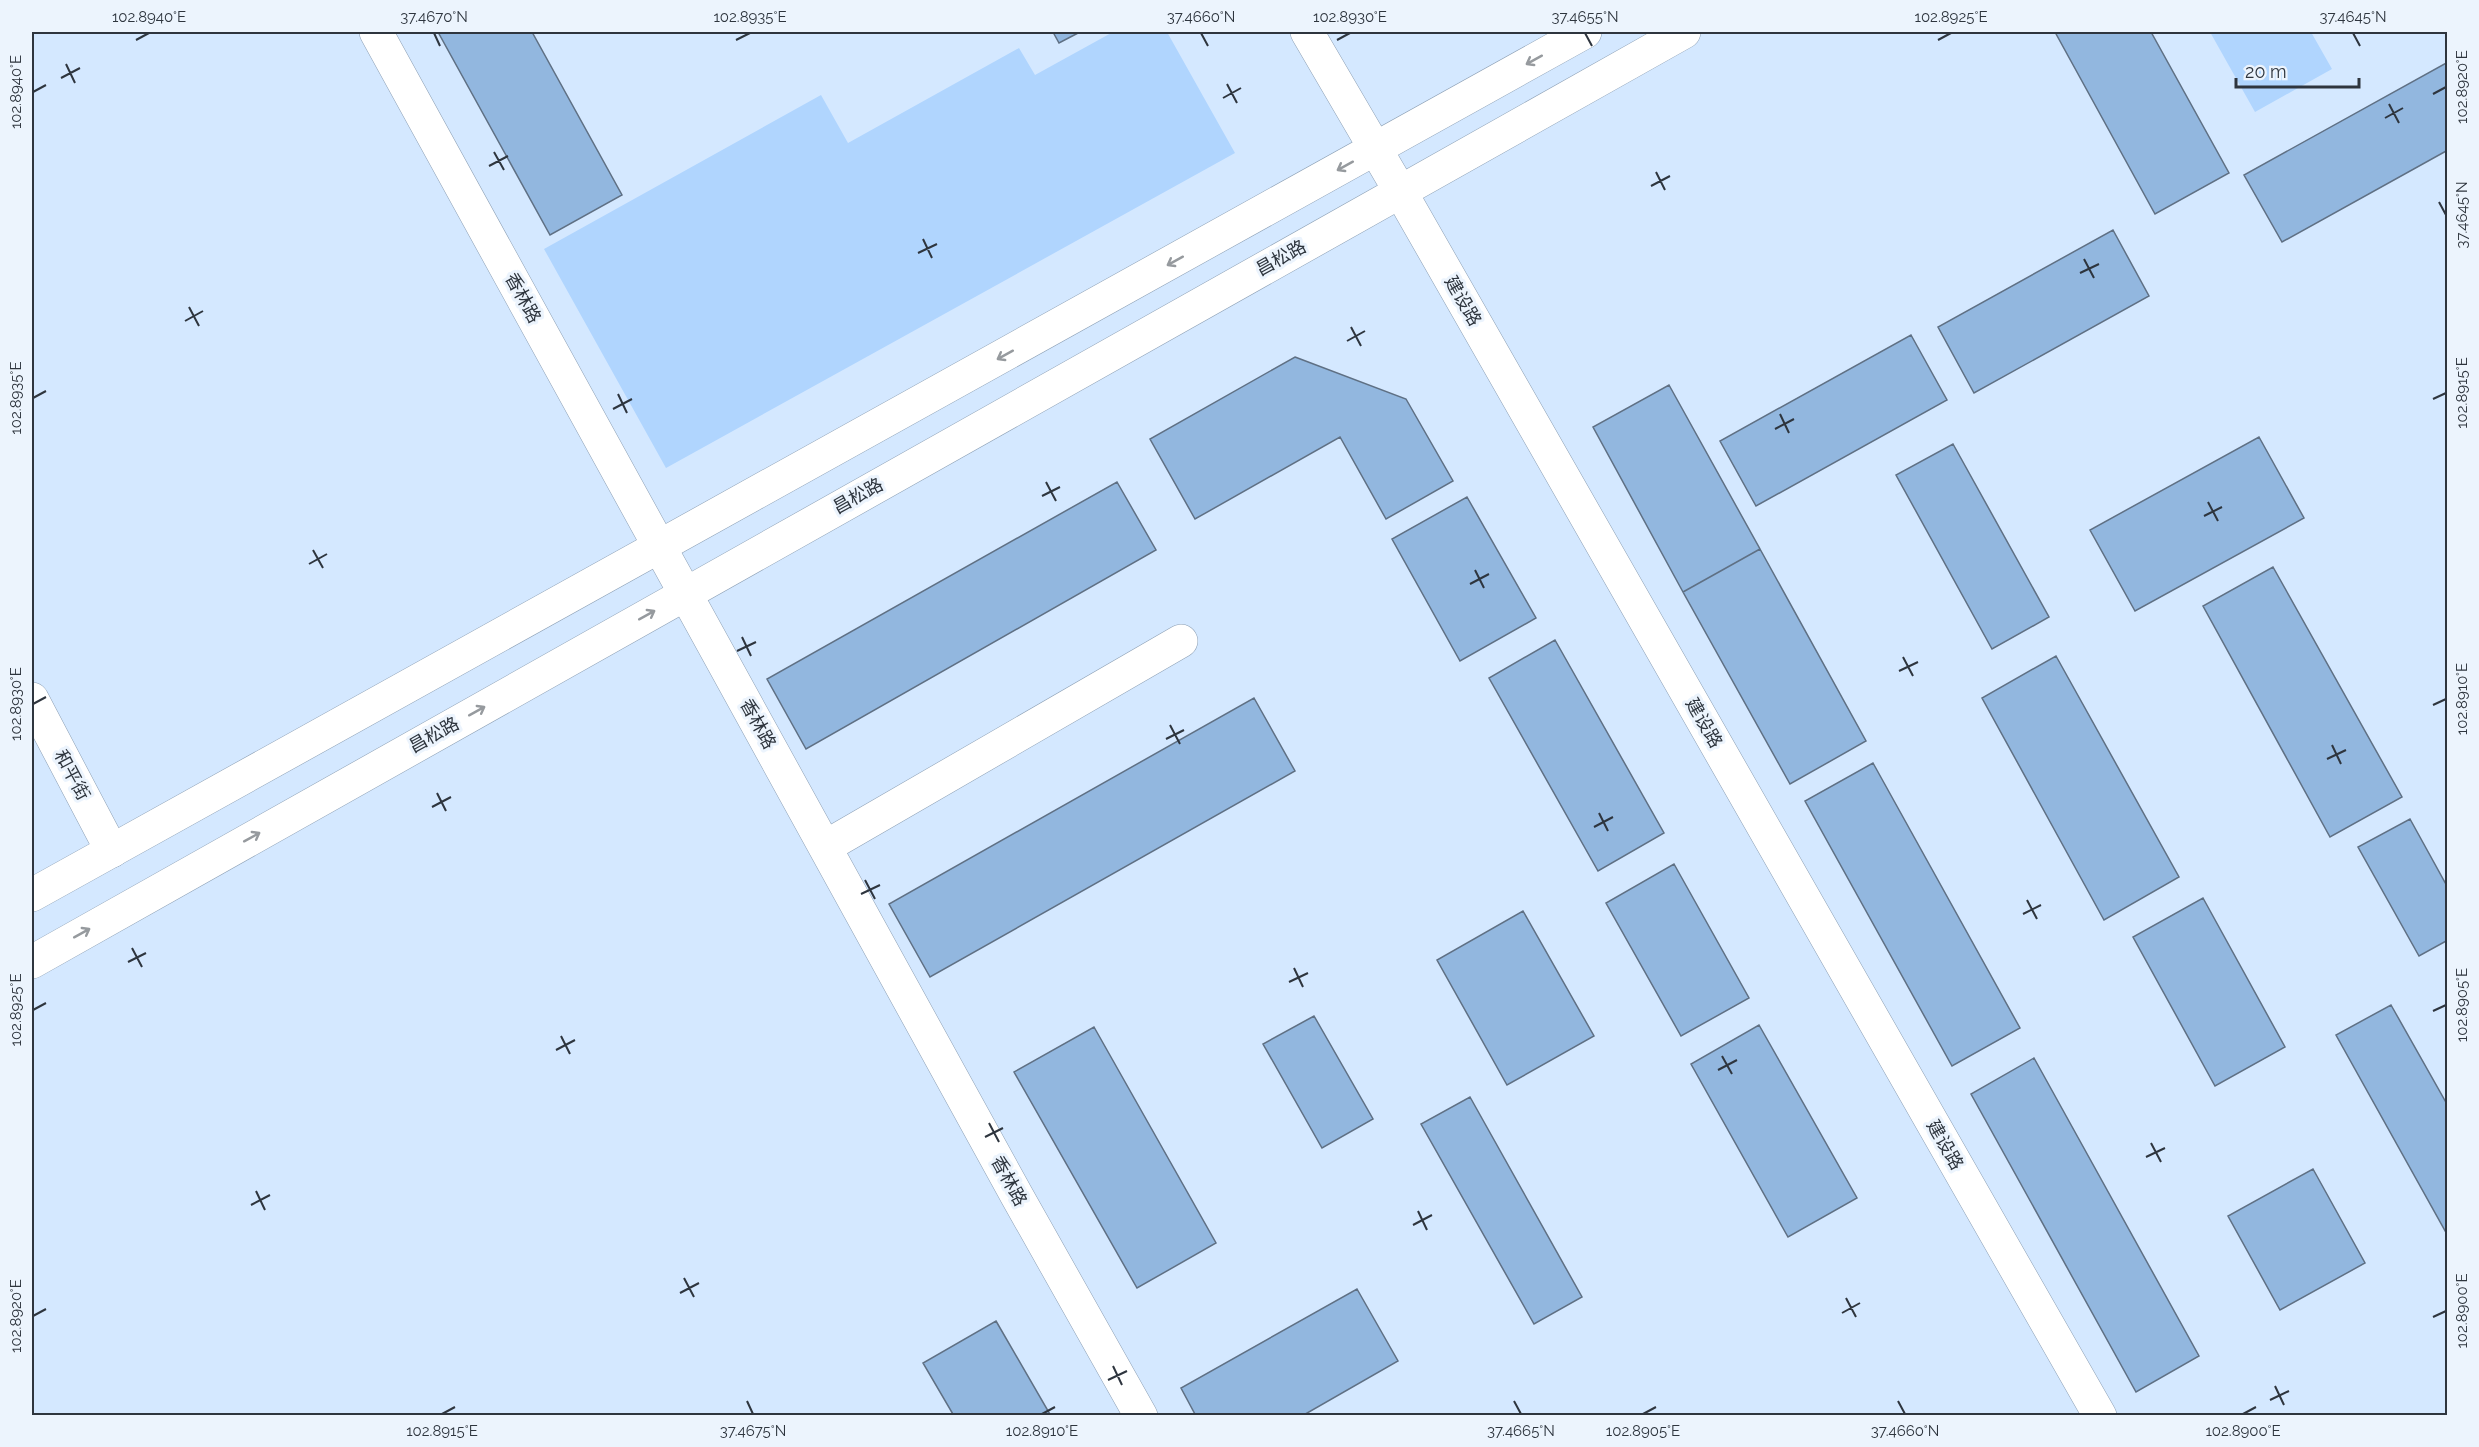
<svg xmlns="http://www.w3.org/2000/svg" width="2479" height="1447" viewBox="0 0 2479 1447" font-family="Raleway,'Noto Sans SC',sans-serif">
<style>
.green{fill:#b0d5fe}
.building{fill:#92b7df;stroke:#5f7084;stroke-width:1.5}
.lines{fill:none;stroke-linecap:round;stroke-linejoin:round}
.minor-casing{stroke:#8da0b5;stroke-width:34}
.major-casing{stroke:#8da0b5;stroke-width:34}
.minor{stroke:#fff;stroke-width:33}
.major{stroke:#fff;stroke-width:33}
.oneway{stroke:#969a9e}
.ticks{fill:none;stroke:#2e353e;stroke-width:2}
.labels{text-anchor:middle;stroke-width:6;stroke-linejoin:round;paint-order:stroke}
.street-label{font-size:18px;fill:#2e353e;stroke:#ecf4fd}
.neatline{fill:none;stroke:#2e353e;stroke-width:2}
.ticks-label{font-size:15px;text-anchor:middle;fill:#2e353e}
</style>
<rect width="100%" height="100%" fill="#d4e8ff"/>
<path class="green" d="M1113,32H1167L1235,153L666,468L544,249L821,95L848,143L1019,48L1035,75Z
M2210,32H2311L2332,69L2255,112Z"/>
<path class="building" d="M438,32H532L622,195L550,235Z
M1053,32H1080L1059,43Z
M2055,32H2151L2229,173L2155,214Z
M2448,62V150L2282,242L2244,175Z
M2113,230L2149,296L1974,393L1938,327Z
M1911,335L1947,400L1756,506L1720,441Z
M1295,357L1406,399L1453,481L1386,519L1340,437L1195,519L1150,439Z
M1669,385L1760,549L1683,592L1593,427Z
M2259,437L2304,518L2135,611L2090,530Z
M1953,444L2049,617L1992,649L1896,475Z
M1117,482L1156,550L806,749L767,679Z
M1467,497L1536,618L1460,661L1392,539Z
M1760,549L1866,741L1790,784L1683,592Z
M2273,567L2402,797L2330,837L2203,606Z
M1555,640L1664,833L1598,871L1489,678Z
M2056,656L2179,877L2104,920L1982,698Z
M1254,698L1295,771L930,977L889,904Z
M1873,763L2020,1028L1952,1066L1805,801Z
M2410,819L2448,888V940L2419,956L2358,847Z
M1674,864L1749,998L1681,1036L1606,903Z
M2203,898L2285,1047L2215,1086L2133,937Z
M1523,911L1594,1036L1507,1085L1437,960Z
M2391,1005L2448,1106V1236L2336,1035Z
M1314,1016L1373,1119L1322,1148L1263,1044Z
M1759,1025L1857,1198L1788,1237L1691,1064Z
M1094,1027L1216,1243L1137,1288L1014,1072Z
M2034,1058L2199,1356L2136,1392L1971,1094Z
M1470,1097L1582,1297L1534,1324L1421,1124Z
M2313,1169L2365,1263L2280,1310L2228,1216Z
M1357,1289L1398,1361L1302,1416H1196L1181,1388Z
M996,1321L1051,1416H954L923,1363Z"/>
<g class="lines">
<g class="minor-casing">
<path id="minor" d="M376,32L1017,1196L1141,1416
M1400,191L2100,1416
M32,699L112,851
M825,847L1181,641"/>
</g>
<g class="major-casing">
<path id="major" d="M1307,32L1400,191
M32,895L1585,32
M32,962L1684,32"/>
</g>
<use href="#minor" class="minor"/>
<use href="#major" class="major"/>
</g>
<defs><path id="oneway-shaft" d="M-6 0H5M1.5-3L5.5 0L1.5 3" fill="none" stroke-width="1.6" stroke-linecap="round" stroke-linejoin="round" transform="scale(1.5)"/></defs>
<g class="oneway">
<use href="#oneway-shaft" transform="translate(1534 60) rotate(151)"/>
<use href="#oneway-shaft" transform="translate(1345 166) rotate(151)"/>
<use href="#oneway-shaft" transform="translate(1175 261) rotate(151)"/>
<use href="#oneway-shaft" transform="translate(1005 355) rotate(151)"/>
<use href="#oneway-shaft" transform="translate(647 615) rotate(-29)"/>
<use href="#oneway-shaft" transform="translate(477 711) rotate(-29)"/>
<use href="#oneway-shaft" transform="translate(252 837) rotate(-29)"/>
<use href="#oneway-shaft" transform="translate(82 933) rotate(-29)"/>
</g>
<path class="ticks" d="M434,33L440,46M1201,33L1208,46M1585,33L1592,46M2353,33L2360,46M136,40L149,33M736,40L750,33M1337,40L1350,33M1938,40L1951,33M66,64L75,83M61,78L80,68M1227,84L1237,103M33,92L46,85M2433,94L2446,87M1223,98L1241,88M2389,104L2399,123M2385,118L2403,108M494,152L504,170M489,166L508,156M1656,172L1665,190M1651,186L1670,176M2439,202L2446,215M923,239L932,258M918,253L937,244M2084,259L2094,278M2080,273L2099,264M189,307L199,326M185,321L203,311M1351,327L1361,346M1347,341L1365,331M618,394L627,413M33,398L46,391M2433,399L2446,393M613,409L632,399M1780,414L1789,433M1775,429L1794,419M1046,482L1056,501M1042,496L1060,487M2208,502L2218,521M2204,516L2222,507M313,550L323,568M309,564L327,554M1475,570L1484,588M1470,584L1489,574M742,637L751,656M737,651L756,642M1903,657L1913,676M1899,671L1918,662M33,704L46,697M2433,705L2446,699M1170,725L1180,744M1166,739L1184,730M2332,745L2341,764M2327,759L2346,750M437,793L446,811M432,807L451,797M1599,813L1608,831M1594,827L1613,817M865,880L875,899M861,894L880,885M2027,900L2037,919M2023,914L2041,905M132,948L142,967M128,962L146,953M1294,968L1303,987M1289,982L1308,973M33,1010L46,1003M2433,1011L2446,1005M561,1036L570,1054M556,1050L575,1040M1722,1056L1732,1074M1718,1070L1737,1060M989,1123L999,1142M985,1137L1003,1128M2151,1143L2161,1162M2146,1157L2165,1148M256,1191L265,1210M251,1205L270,1195M1418,1211L1427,1230M1413,1225L1432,1215M684,1278L694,1297M680,1293L699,1283M1846,1298L1856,1317M1842,1313L1860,1303M33,1316L46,1309M2433,1317L2446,1311M1113,1366L1122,1385M1108,1380L1127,1371M2275,1386L2284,1405M2270,1400L2289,1391M747,1401L753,1414M1514,1401L1521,1414M1898,1401L1905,1414M442,1414L455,1407M1042,1414L1055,1407M1643,1414L1656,1407M2243,1414L2256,1407"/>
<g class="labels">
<g class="street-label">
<text transform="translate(1281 258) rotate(-29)" y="6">昌松路</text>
<text transform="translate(523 298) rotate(61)" y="6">香林路</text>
<text transform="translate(1463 301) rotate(60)" y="6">建设路</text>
<text transform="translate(858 496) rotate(-29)" y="6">昌松路</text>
<text transform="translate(1704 723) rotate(60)" y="6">建设路</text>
<text transform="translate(758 724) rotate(61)" y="6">香林路</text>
<text transform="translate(434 735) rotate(-29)" y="6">昌松路</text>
<text transform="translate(72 775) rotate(62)" y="6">和平街</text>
<text transform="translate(1945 1145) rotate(60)" y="6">建设路</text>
<text transform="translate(1009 1181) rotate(61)" y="6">香林路</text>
</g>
</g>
<rect width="2479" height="1447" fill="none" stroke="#ecf4fd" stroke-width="66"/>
<path d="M2236 78v9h123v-9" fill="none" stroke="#2e353e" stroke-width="3"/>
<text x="2245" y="78" font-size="18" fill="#2e353e" stroke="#ecf4fd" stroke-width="4.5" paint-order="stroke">20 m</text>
<rect x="33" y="33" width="2413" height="1381" class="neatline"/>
<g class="ticks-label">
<text x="149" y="22">102.8940°E</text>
<text x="434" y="22">37.4670°N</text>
<text x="750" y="22">102.8935°E</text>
<text x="1201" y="22">37.4660°N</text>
<text x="1350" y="22">102.8930°E</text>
<text x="1585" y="22">37.4655°N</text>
<text x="1951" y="22">102.8925°E</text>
<text x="2353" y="22">37.4645°N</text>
<text transform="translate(2462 87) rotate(-90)" y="5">102.8920°E</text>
<text transform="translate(16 92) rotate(-90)" y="5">102.8940°E</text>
<text transform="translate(2462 215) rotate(-90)" y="5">37.4645°N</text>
<text transform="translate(2462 393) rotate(-90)" y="5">102.8915°E</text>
<text transform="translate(16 398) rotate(-90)" y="5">102.8935°E</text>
<text transform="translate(2462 699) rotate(-90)" y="5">102.8910°E</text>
<text transform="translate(16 704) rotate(-90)" y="5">102.8930°E</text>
<text transform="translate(2462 1005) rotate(-90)" y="5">102.8905°E</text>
<text transform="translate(16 1010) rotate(-90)" y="5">102.8925°E</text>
<text transform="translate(2462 1311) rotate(-90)" y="5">102.8900°E</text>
<text transform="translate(16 1316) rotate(-90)" y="5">102.8920°E</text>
<text x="442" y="1436">102.8915°E</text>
<text x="753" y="1436">37.4675°N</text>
<text x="1042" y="1436">102.8910°E</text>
<text x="1521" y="1436">37.4665°N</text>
<text x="1643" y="1436">102.8905°E</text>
<text x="1905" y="1436">37.4660°N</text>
<text x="2243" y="1436">102.8900°E</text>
</g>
</svg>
